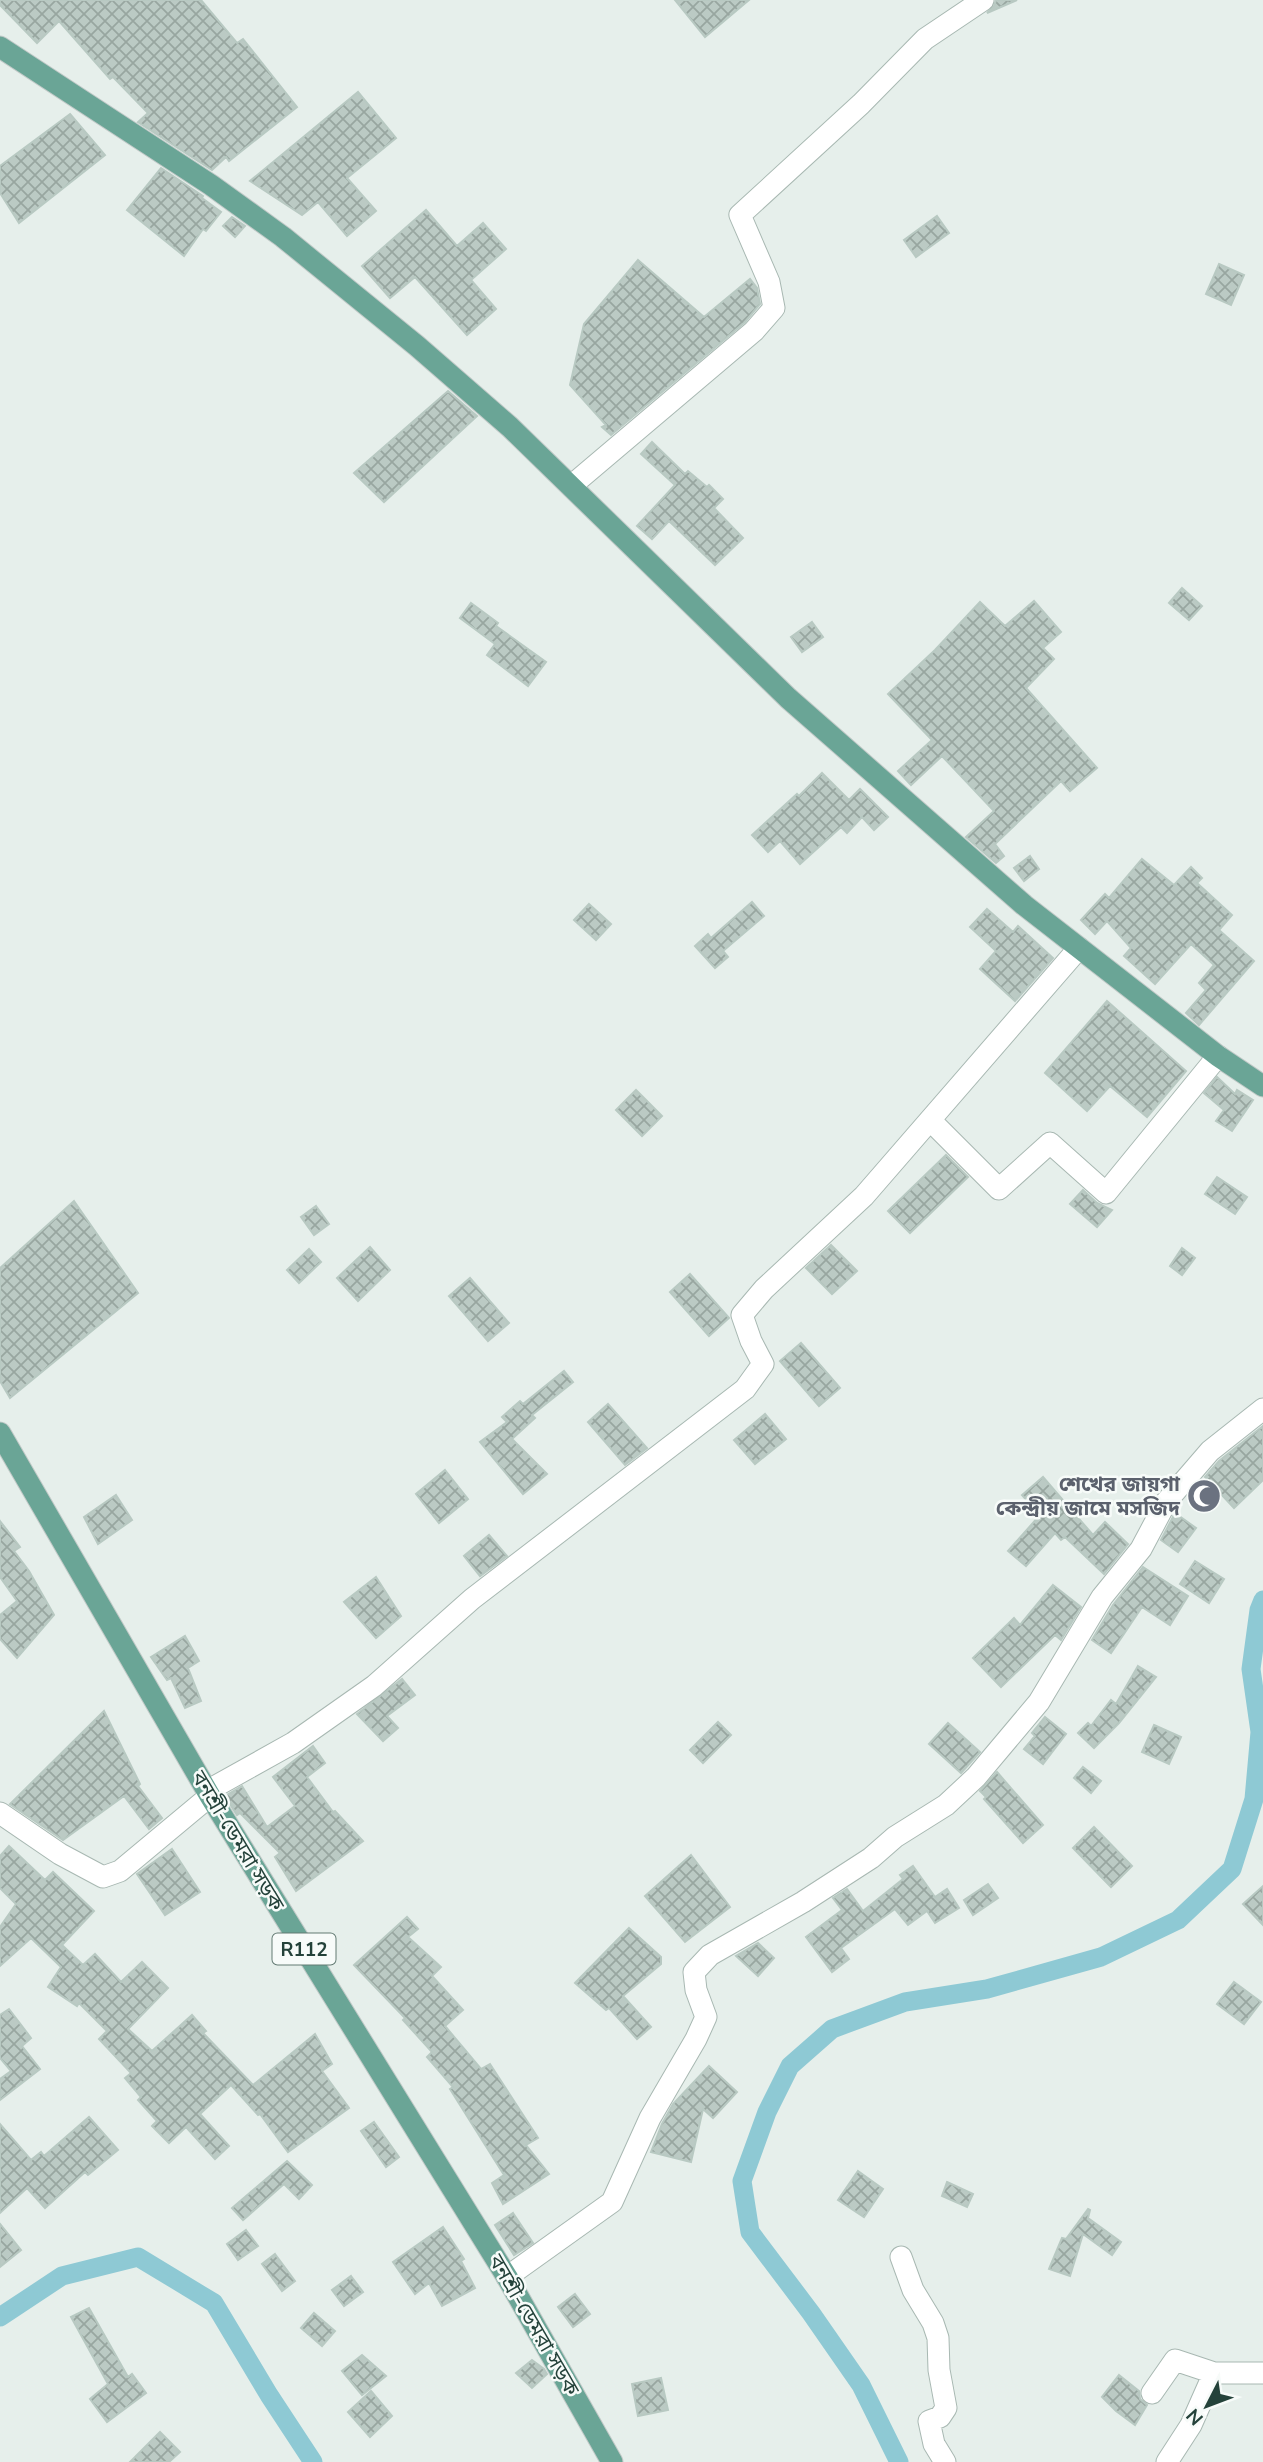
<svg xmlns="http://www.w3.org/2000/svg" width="1263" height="2462" viewBox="0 0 1263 2462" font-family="'Nunito Sans','Noto Sans Bengali',sans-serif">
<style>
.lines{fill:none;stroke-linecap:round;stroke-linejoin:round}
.canal{stroke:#8ec9d4;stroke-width:19}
.building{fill:url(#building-cross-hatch);stroke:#b8c9c2;stroke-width:2}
.minor-casing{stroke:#a8b8b2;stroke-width:23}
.major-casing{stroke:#c2cac8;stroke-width:23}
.minor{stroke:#fff;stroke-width:21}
.major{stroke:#6aa596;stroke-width:21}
.labels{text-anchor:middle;stroke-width:5;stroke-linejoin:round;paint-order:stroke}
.shield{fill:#f7fbf9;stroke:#637a73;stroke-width:2}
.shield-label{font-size:19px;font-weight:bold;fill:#24423a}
.worship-label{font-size:21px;font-weight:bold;fill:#5b616d;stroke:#f7fbf9;text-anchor:end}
.street-label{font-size:21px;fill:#24423a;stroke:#f7fbf9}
</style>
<defs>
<pattern id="building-cross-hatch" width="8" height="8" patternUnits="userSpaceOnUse" patternTransform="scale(1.75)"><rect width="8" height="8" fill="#bbcac4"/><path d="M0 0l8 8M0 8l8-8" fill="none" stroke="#98a6a0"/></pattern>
</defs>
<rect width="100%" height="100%" fill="#e6efeb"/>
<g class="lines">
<path class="canal" d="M0,2317L62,2276L138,2257L214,2303L269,2395L313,2462
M899,2462L861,2385L811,2313L750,2232L742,2181L767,2112L790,2066L832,2029L905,2002L987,1989L1101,1957L1178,1920L1232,1869L1254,1799L1260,1732L1251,1669L1259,1610L1263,1600"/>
</g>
<path class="building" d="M0,0H201L237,43L243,39L297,107L229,161L226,157L212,170L138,122L148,113L113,77L110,79L59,21L37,43L0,5Z
M675,0H749L705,37Z
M996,0H1017L987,13L994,6Z
M358,92L396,138L347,178L376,211L347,236L318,202L302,215L250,181Z
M70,114L105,155L19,223L0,193V166Z
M161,168L203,196L202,198L221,212L206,231L203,229L184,256L127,210Z
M426,210L457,246L483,223L506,249L471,280L496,309L467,335L415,277L390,298L362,266Z
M937,216L949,233L916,257L904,240Z
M232,217L245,226L235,237L223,226Z
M638,260L704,317L750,279L757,288L760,304L745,322L611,435L602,427L606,425L570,385L584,324Z
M1219,264L1244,275L1231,305L1206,294Z
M448,391L477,416L384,502L354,473Z
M652,442L685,474L688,471L707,487L709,485L723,499L714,508L743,538L715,565L669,521L652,539L637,526L675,485L641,454Z
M1182,588L1202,606L1189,620L1169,603Z
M1034,601L1061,632L1043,648L1054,659L1026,688L1097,768L1070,791L1061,781L995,844L1004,856L996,863L966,837L994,811L942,756L911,785L898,771L932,740L888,694L935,650L980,602L1005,626Z
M471,603L498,623L496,626L546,662L528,686L487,655L495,644L460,618Z
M812,622L823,637L802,652L791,637Z
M822,773L849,800L860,789L888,817L874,830L862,817L847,833L841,827L800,864L780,841L768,852L752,835L797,794L799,796Z
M1030,856L1039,869L1024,881L1014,868Z
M1142,859L1174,885L1191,867L1202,878L1197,883L1232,915L1219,930L1254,961L1199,1025L1186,1013L1206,990L1199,983L1214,965L1191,944L1155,984L1124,956L1131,948L1107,921L1095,934L1081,920L1105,894L1109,898Z
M752,902L764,916L723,951L728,957L715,968L695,946L708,934L711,938Z
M589,904L611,924L596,940L574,920Z
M987,909L1013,932L1018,926L1053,958L1015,1001L980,969L996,951L970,927Z
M1107,1001L1186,1071L1147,1117L1110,1086L1087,1111L1045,1073Z
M1217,1077L1235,1094L1237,1090L1253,1100L1232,1131L1216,1121L1224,1110L1204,1093Z
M636,1090L662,1116L642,1136L616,1110Z
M946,1155L968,1177L910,1233L888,1211Z
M1217,1177L1247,1197L1235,1214L1205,1194Z
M1083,1190L1097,1203L1112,1210L1097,1227L1070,1204Z
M74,1201L138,1293L10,1398L0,1381V1268Z
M316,1206L329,1224L314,1235L301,1217Z
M831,1245L857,1271L832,1294L806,1268Z
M370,1247L390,1270L358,1301L337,1278Z
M1182,1248L1195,1258L1182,1275L1170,1266Z
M309,1249L321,1262L299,1283L287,1270Z
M690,1274L729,1318L709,1336L670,1292Z
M470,1278L509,1323L488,1341L449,1296Z
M801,1343L840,1388L819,1406L780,1361Z
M564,1371L573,1382L532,1415L535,1418L512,1439L547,1474L523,1494L480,1442L507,1422L502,1417L520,1401L523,1404Z
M608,1404L647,1448L625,1465L588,1422Z
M765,1414L786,1439L755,1464L734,1440Z
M1263,1426V1480L1234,1508L1205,1477L1219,1461Z
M445,1470L468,1499L439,1523L416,1494Z
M1043,1477L1093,1535L1105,1522L1128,1544L1104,1574L1065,1537L1061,1540L1055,1533L1026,1566L1008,1551L1040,1515L1022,1495Z
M116,1495L132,1520L98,1544L84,1517Z
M1175,1513L1196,1528L1178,1552L1161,1540Z
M0,1521L20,1547L14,1551L29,1571L54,1615L17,1658L0,1639V1615L17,1601L0,1577Z
M489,1535L507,1556L480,1576L464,1556Z
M1195,1561L1224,1579L1209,1603L1180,1584Z
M1143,1567L1188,1596L1170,1625L1142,1607L1111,1653L1092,1640L1113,1605Z
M376,1577L401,1616L376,1638L344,1602Z
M1053,1585L1081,1607L1061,1640L1055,1635L1001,1687L973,1658L1014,1618L1020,1625Z
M185,1636L199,1661L188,1668L201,1701L185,1708L171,1678L167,1680L151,1657Z
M1138,1666L1156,1677L1119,1723L1094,1748L1078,1733L1088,1723L1091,1726L1111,1700L1116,1704Z
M402,1679L415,1695L387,1716L398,1728L383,1741L357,1714Z
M104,1711L140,1784L138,1786L162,1818L149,1829L124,1796L63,1840L10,1804Z
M1045,1717L1066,1734L1043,1764L1024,1749L1035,1736L1032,1733Z
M718,1722L731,1735L703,1763L690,1750Z
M948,1723L980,1752L961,1773L929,1744Z
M1154,1725L1181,1737L1169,1764L1142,1752Z
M313,1746L325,1763L307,1777L333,1812L335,1811L363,1841L296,1891L275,1857L280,1853L240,1813L237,1815L225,1796L242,1786L267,1827L295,1806L273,1777Z
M1083,1767L1101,1781L1091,1793L1074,1778Z
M997,1772L1043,1825L1023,1843L984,1799L986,1797L980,1791Z
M1094,1827L1132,1866L1111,1887L1073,1848Z
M9,1846L45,1880L53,1872L94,1911L62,1945L83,1965L95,1954L121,1982L142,1962L168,1988L128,2029L152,2051L192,2015L206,2031L203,2033L253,2085L315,2034L332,2064L322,2071L349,2108L288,2152L260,2114L258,2115L231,2085L200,2114L229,2146L215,2159L186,2127L169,2143L152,2126L157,2121L138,2100L141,2097L125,2078L131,2073L99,2039L107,2031L79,2003L77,2006L48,1987L61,1967L31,1938L0,1966V1927L16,1904L0,1888V1856Z
M172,1849L200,1892L165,1915L137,1874Z
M691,1855L730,1907L685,1942L645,1896Z
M913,1866L935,1897L947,1889L959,1908L935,1923L927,1911L908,1925L895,1909L841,1948L849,1959L832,1972L806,1937L842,1910L833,1898L847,1889L863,1911L903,1879L900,1875Z
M988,1884L998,1898L973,1915L964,1900Z
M1263,1886V1925L1243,1904Z
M407,1917L418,1929L408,1937L441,1967L432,1976L463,2010L445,2026L481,2069L490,2064L538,2138L526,2145L549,2174L503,2204L492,2183L504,2175L450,2089L453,2087L427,2057L432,2052L403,2020L405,2018L354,1965Z
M629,1928L661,1957V1964L623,1996L651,2027L637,2039L609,2008L606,2010L575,1983Z
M758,1943L774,1958L758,1976L736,1956Z
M1234,1982L1261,2002L1244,2024L1217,2004Z
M9,2009L31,2038L22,2046L40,2069L0,2100V2079L11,2071L0,2058V2015Z
M709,2066L737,2092L713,2118L703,2109L691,2162L651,2152L662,2124L673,2104Z
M89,2117L118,2150L88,2175L85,2172L45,2208L27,2188L0,2213V2124L31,2160L41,2152L44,2156Z
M374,2122L399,2157L386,2167L361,2131Z
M287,2161L312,2185L299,2199L284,2184L243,2220L232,2208Z
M858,2171L883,2189L864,2217L838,2200Z
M947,2182L973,2194L967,2207L942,2196Z
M1088,2209L1090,2210L1088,2218L1121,2242L1112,2255L1083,2234L1070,2276L1049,2269L1062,2238L1066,2239Z
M513,2213L533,2243L514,2255L495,2225Z
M0,2224L21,2250L0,2267Z
M443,2227L464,2259L461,2261L475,2288L442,2306L429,2283L415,2294L393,2262Z
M246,2230L258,2246L238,2260L227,2244Z
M275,2254L295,2281L282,2291L262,2264Z
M351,2276L363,2292L344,2306L332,2290Z
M575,2294L590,2314L573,2327L558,2307Z
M89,2308L128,2377L132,2374L146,2393L107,2422L90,2399L108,2384L71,2317Z
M314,2313L335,2331L322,2346L301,2328Z
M362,2355L386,2376L362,2395L342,2371Z
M532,2360L544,2369L547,2374L532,2388L516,2373Z
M1119,2375L1139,2391L1140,2399L1147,2405L1135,2425L1116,2411L1102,2397Z
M661,2378L668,2410L638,2416L632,2384Z
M371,2391L392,2416L370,2437L348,2412Z
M160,2432L180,2452L169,2462H130Z"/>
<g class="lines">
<g class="minor-casing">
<path id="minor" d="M571,486L754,331L774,308L769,282L740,215L861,104L925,39L983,0
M931,1121L999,1189L1050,1143L1106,1193L1218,1056
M207,1791L293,1743L374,1686L472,1599L745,1389L763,1364L751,1341L742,1315L764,1289L864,1196L1079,948
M0,1813L60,1854L103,1877L120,1871L210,1796
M901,2257L913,2290L933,2323L938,2338L939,2370L946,2408L940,2417L929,2421L934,2444L945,2462
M507,2277L612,2202L650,2118L696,2039L706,2017L696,1990L694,1972L710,1955L803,1902L871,1858L895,1837L946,1805L976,1777L1039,1702L1102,1597L1141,1549L1166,1502L1210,1451L1263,1409
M1214,2373H1263
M1152,2393L1175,2360L1214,2373L1191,2425L1167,2462"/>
</g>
<g class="major-casing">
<path id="major" d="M0,47L211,185L283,237L417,346L510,427L788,698L1024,905L1218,1056L1263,1086
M0,1433L210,1796L507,2277L612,2462"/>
</g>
<use href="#minor" class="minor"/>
<use href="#major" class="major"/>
</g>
<defs>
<g id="mosque-disc" transform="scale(1.75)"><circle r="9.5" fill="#6b7280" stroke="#f7fbf9"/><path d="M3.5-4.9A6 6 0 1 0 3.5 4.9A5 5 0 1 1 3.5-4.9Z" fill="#fff"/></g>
</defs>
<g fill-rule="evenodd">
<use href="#mosque-disc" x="1204" y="1496"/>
</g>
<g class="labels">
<rect class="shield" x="272.5" y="1933.5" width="63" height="31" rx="5"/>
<g class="shield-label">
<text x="304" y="1956">R112</text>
</g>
<g class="worship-label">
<text x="1180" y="1491">শেখের জায়গা<tspan x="1180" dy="24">কেন্দ্রীয় জামে মসজিদ</tspan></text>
</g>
<g class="street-label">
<text transform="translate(238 1841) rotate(59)" y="7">বনশ্রী-ডেমরা সড়ক</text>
<text transform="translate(534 2325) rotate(60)" y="7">বনশ্রী-ডেমরা সড়ক</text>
</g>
</g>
<g transform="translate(1207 2406) rotate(228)" stroke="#f7fbf9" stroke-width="5" paint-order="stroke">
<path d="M0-5L12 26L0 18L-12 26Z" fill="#24423a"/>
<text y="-10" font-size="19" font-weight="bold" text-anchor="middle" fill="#24423a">N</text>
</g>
</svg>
